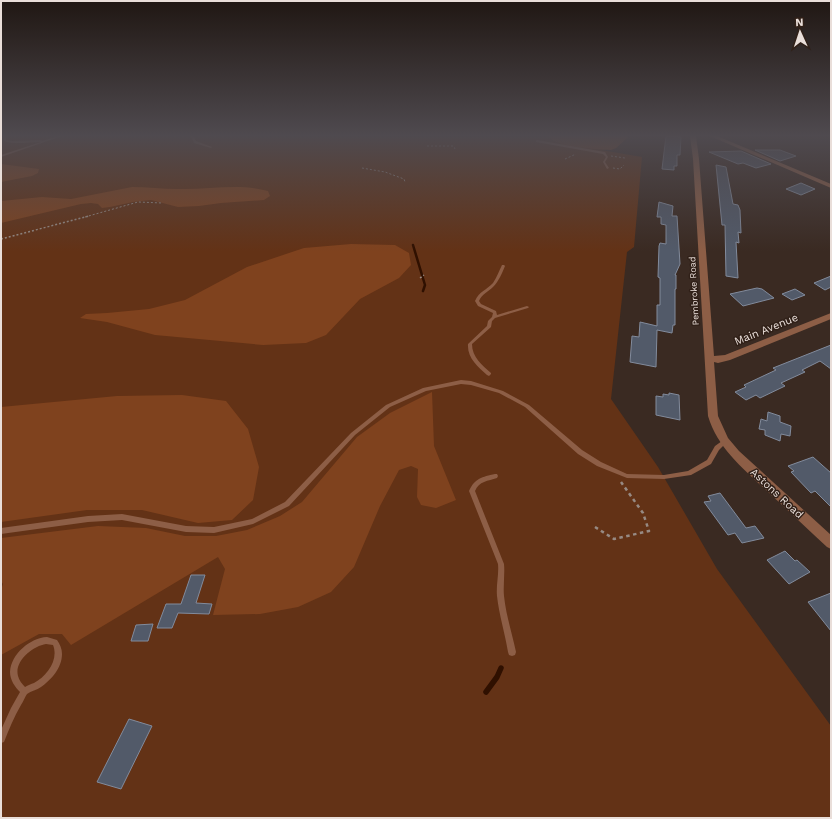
<svg xmlns="http://www.w3.org/2000/svg" width="832" height="819" viewBox="0 0 832 819" font-family="'Work Sans',sans-serif">
<style>
.green{fill:#633216}
.forest{fill:#7f421e}
.lines{fill:none;stroke-linecap:round;stroke-linejoin:round}
.stream-far1{stroke:#2f1000;stroke-width:2.5}
.stream{stroke:#2f1000;stroke-width:5.5}
.building{fill:#525a69;stroke:#828b9c}
.path-far2{stroke:#978a83;stroke-width:1;stroke-dasharray:2 2;stroke-linecap:butt}
.path-far1{stroke:#978a83;stroke-width:1.5;stroke-dasharray:2 2;stroke-linecap:butt}
.path{stroke:#978a83;stroke-width:2.5;stroke-dasharray:3.5 3.5;stroke-linecap:butt}
.service{fill:#8d5e46;fill-rule:evenodd}
.minor{fill:#8d5e46;fill-rule:evenodd}
.labels{text-anchor:middle;stroke-width:3;stroke-linejoin:round;paint-order:stroke}
.far-street-label{font-size:9px;fill:#e9ded9;stroke:#302018}
.street-label{font-size:11px;fill:#e9ded9;stroke:#302018}
</style>
<rect width="100%" height="100%" fill="#3a2a22"/>
<path class="green" d="M1,136L628,137L616,148L601,150L642,157L634,247L627,252L611,399L658,467L717,569L831,726V818H1Z"/>
<path class="forest" d="M548,136H626L628,137L616,148L611,150C597,149 556,148 548,136Z
M1,164L39,169L38,173L32,176L1,182Z
M132,187C147,187 162,189 178,189C207,190 240,183 268,191L270,196L264,200L221,203L199,206L178,207L151,200L133,202L110,207L102,208L98,204L91,203L81,204L1,223V201L42,197L71,199Z
M351,244L395,245L409,253L411,265L399,278L360,299L326,335L306,343L263,345L155,335L107,322L80,318L86,314L107,313L149,309L185,300L247,267L304,248Z
M432,392L434,446L456,500L436,508L421,505L417,497L418,469L411,466L399,470L380,506L354,567L331,592L298,607L260,614L213,615L225,569L218,557L71,645L62,634H39L1,655V590L3,584L1,581V538L98,526L146,528L185,536H216L247,530L280,516L302,502L357,437L390,413Z
M182,395L226,401L248,429L259,467L253,500L232,520L198,523L142,510H87L1,522V407L117,396Z"/>
<g class="lines">
<path class="stream-far1" d="M413,245L425,285L423,291"/>
<path class="stream" d="M486,692L497,677L501,668"/>
</g>
<path class="building" d="M666,136L681,137L680,155H677V166H674V170L662,169Z
M755,150H780L796,156L780,161Z
M741,151L771,164L756,168L743,163L738,164L709,152Z
M716,165L726,167L733,204L738,205L740,210L741,233L738,232L739,243L736,242L738,278L726,276L725,225H722Z
M801,183L815,189L801,195L786,189Z
M659,202L673,206L672,216H677L680,264L675,275H676V289H675V325H673L672,333L657,330L656,367L630,362L632,336L639,337L640,322L657,326V305H660V278L658,277L659,246L660,243L666,244V225L661,224V217H657Z
M831,276V287L825,290L814,283Z
M757,288L762,289L774,298L743,306L730,294Z
M795,289L805,295L792,300L782,294Z
M831,345V369L820,361L802,370L805,372L781,383L785,386L760,398L756,395L746,400L735,392L746,387L744,385L776,370L773,368Z
M669,393L679,395L680,420L656,415V396L663,397V394L669,395Z
M768,412L780,416V422L791,426L790,436L781,434L780,441L765,435V430L759,429L761,419L767,421Z
M813,457L831,473V507L815,491L811,493L791,472L794,471L788,466Z
M720,493L746,528L755,526L764,538L742,543L735,533L728,535L704,502L711,501L708,496Z
M785,551L795,561L797,560L810,572L789,584L767,560Z
M191,575H205L196,603L212,604L209,614L178,613L172,628H157L166,604H181Z
M831,593V631L808,602Z
M153,624L148,641H131L136,625Z
M129,719L152,726L121,789L97,782Z"/>
<g class="lines">
<path class="path-far2" d="M427,146H453L455,148L454,150
M611,156L625,158
M565,159L576,154
M362,168L385,172L404,179L405,182
M613,168L620,169L624,165
M85,217L138,202L162,203"/>
<path class="path-far1" d="M1,239L89,216
M420,278L424,275"/>
<path class="path" d="M595,527L614,539L649,531L643,513L621,482"/>
<path class="service" d="M4,136H6V140L12,141L41,140L42,141L59,136H62L1,157V155L41,142C29,142 15,145 4,141Z
M191,136H193L196,141L212,147L211,148L194,143Z
M537,140L605,152L608,157L605,162L609,168L607,169L603,162L606,157L603,154L536,142V140Z
M502,265H504L505,266C502,273 499,281 493,287C488,292 482,294 479,301L481,304L496,311L497,315L527,306L529,307L528,308L495,318L492,321L491,327L472,344C472,357 482,365 491,373V374L489,376L487,375C478,367 467,358 468,344L487,326L488,321L492,317L493,313L478,306L475,301C479,291 487,290 493,283C497,277 499,271 502,265Z
M461,380L471,381L503,391L529,405L582,450L601,462L627,474L664,475L688,471L707,460L715,446L722,441H726L727,442L719,450L711,464L691,475L664,479L627,478L597,466L578,454L525,407L499,393L471,385L461,384L426,391L390,407L355,435L289,506L253,524L214,533L186,532L122,520L88,522L1,534V528L88,516L122,514L186,526L214,527L252,519L285,502L351,433L386,405L423,388Z
M495,474H497L498,476L497,478C488,481 479,481 475,491L504,564C505,575 503,585 504,596C506,615 512,633 516,652L515,655L512,656L509,655L508,652C505,633 499,615 497,596C496,585 499,575 498,564L469,491C475,478 482,477 495,474Z
M47,637L57,640C60,644 62,649 62,654C62,668 51,680 41,687C37,690 31,691 27,694C25,697 23,702 21,705C14,717 9,729 4,742L1,743V730L11,708L20,692C15,687 10,680 10,672C11,654 30,638 47,637ZM46,644L53,645C59,660 47,676 34,683C31,684 28,685 25,687C22,684 19,680 18,676C14,661 33,646 46,644Z"/>
<path class="minor" d="M690,136H696L699,159L714,356L725,355L831,313V319L730,360L718,363L714,362L718,416L728,438L739,451L831,535V549L827,547C807,529 788,510 768,492C744,469 718,449 708,416L693,159Z
M710,136H717L831,184V188Z"/>
</g>
<linearGradient id="sky" x2="0" y2="1"><stop stop-color="#201713"/><stop offset="0.54" stop-color="#4f4a4f"/><stop offset="1" stop-color="#4f4a4f" stop-opacity="0"/></linearGradient>
<rect width="832" height="251" fill="url(#sky)"/>
<g class="labels">
<g class="far-street-label">
<text transform="translate(694 291) rotate(-93)" y="3">Pembroke Road</text>
</g>
<g class="street-label">
<text transform="translate(766 329) rotate(-22)" y="4">Main Avenue</text>
<text transform="translate(777 493) rotate(43)" y="4">Astons Road</text>
</g>
</g>
<rect width="832" height="819" fill="none" stroke="#e9ded9" stroke-width="4"/>
<g transform="translate(800 32) rotate(357)" stroke="#302018" stroke-width="3" paint-order="stroke">
<path d="M0-3L7 15L0 10L-7 15Z" fill="#e9ded9"/>
<text y="-6" font-size="11" font-weight="bold" text-anchor="middle" fill="#e9ded9">N</text>
</g>
</svg>
